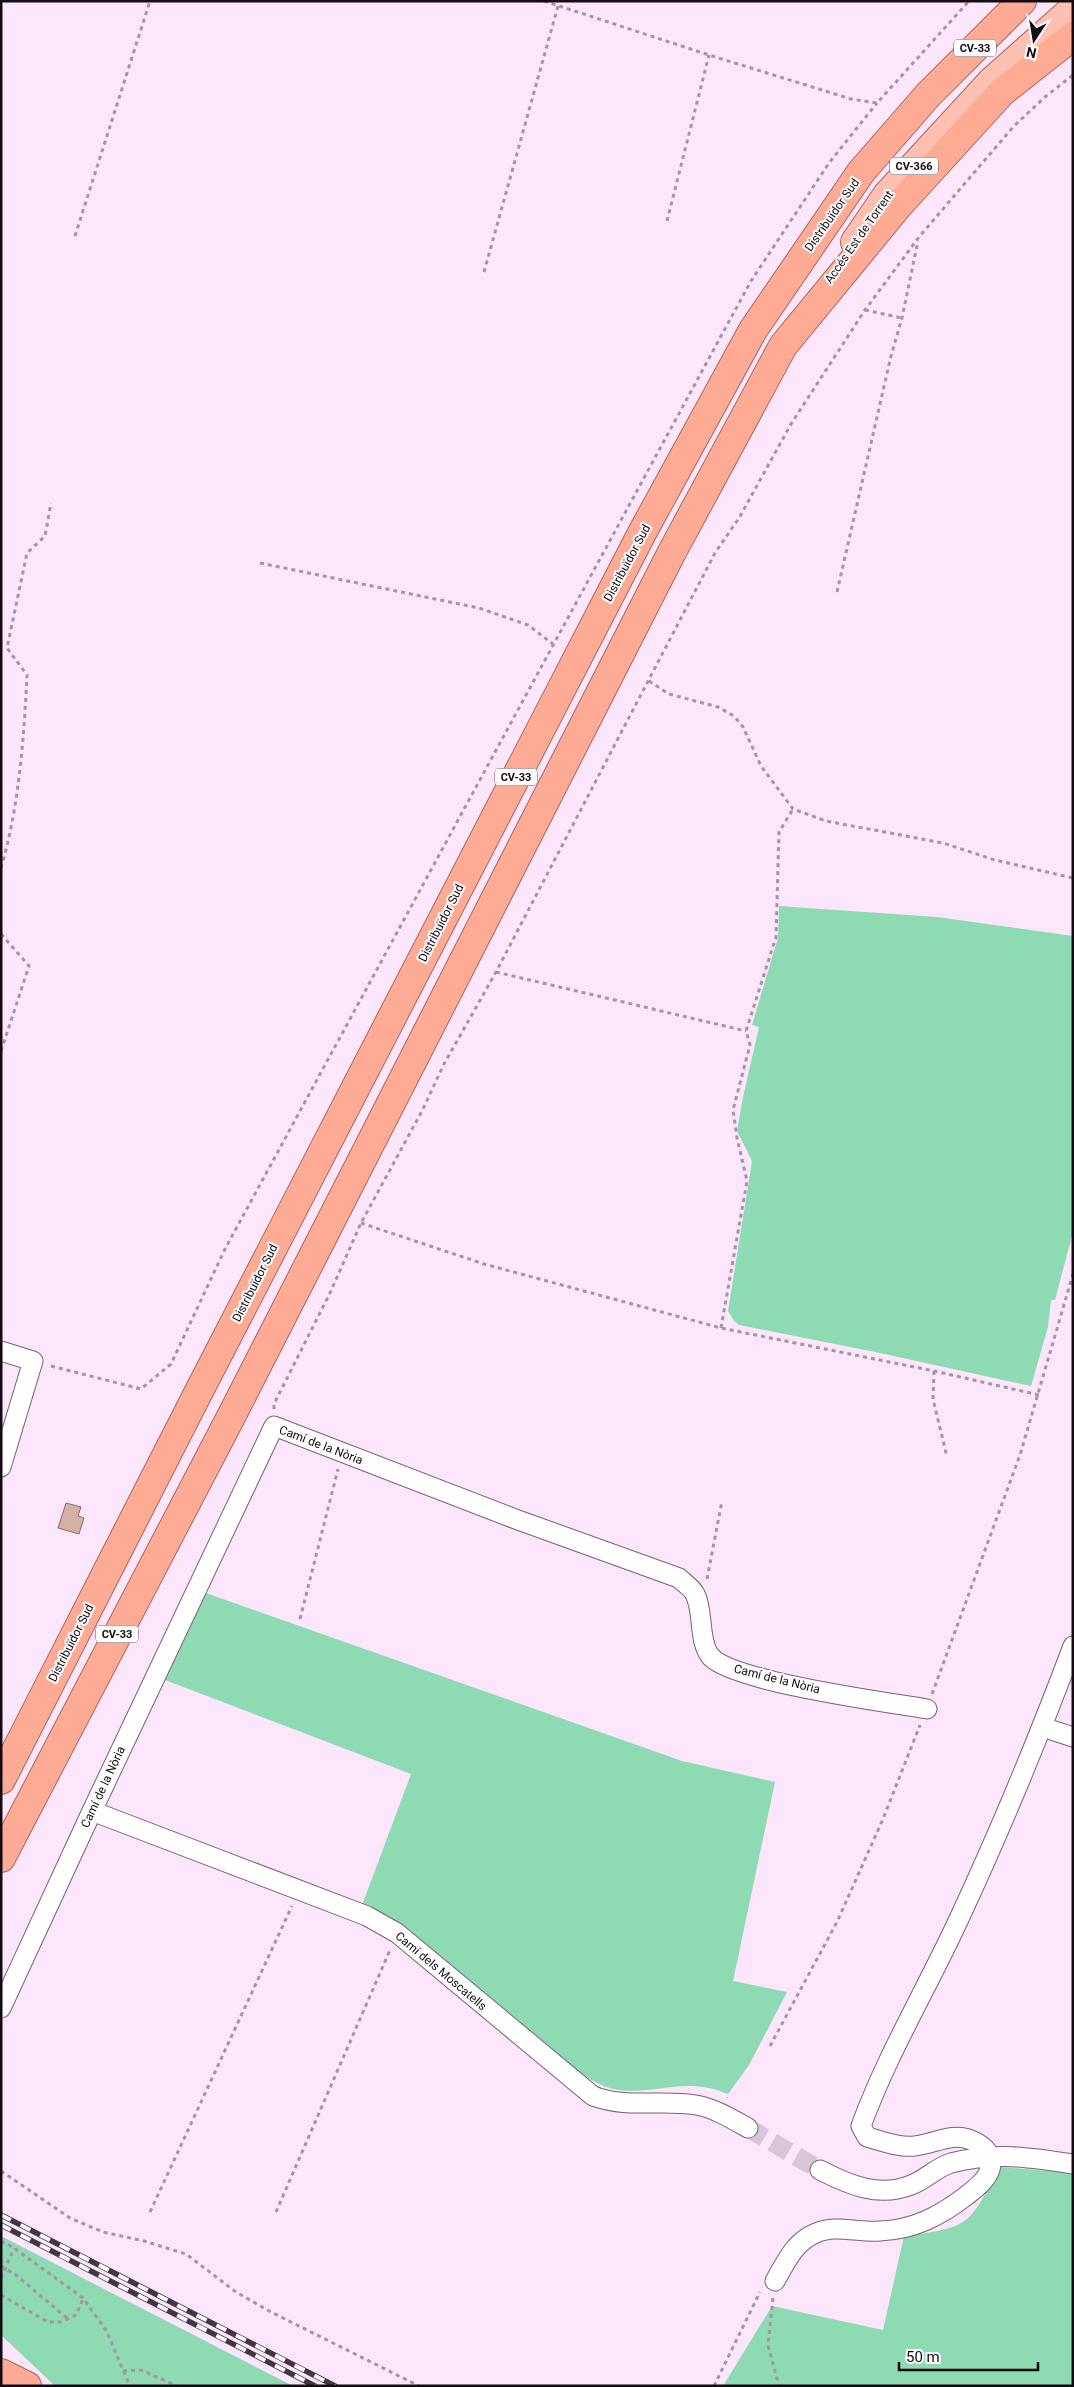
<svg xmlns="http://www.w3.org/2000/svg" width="1074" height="2387" viewBox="0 0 1074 2387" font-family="Roboto,sans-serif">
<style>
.green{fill:#8edab2}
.building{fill:#d5b0a5;stroke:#8c6a60}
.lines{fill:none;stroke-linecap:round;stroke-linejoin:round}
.minor-tunnel{stroke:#d9c5d8;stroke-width:19;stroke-dasharray:19 9;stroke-linecap:butt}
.minor-casing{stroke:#786076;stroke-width:21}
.primary-casing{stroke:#ab6557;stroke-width:30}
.trunk-casing{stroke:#ab6557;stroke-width:30}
.path{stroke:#a594a4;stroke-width:3;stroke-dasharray:4 4;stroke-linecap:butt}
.minor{stroke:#fff;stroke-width:19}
.primary{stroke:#fec0b0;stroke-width:28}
.trunk{stroke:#feab96;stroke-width:28}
.rail-casing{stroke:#423641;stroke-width:5.5}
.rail{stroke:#fff;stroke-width:4;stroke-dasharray:11;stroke-linecap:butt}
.labels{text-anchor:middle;stroke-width:4;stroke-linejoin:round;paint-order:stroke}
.shield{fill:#fff;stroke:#5a545a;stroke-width:1}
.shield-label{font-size:11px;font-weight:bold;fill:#130a13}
.street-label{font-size:12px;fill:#130a13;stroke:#fff}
</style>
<rect width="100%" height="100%" fill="#fce6fb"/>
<path class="green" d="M779,906L937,917L1073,936V1232L1055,1300H1051L1048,1327L1031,1386L880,1353L739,1325L734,1321L728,1311L752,1161L737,1131L743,1097L759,1027L752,1025L778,938Z
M206,1593L682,1761L775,1782L733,1981L787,1992L749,2065L728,2094C684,2075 653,2097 613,2089C600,2086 587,2077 575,2070L361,1908L411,1774L165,1680Z
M1001,2167L1073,2173V2386H723L772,2306L883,2330L904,2236C963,2228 971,2228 995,2172L1000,2171Z
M1,2236L293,2386H55L1,2335Z"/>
<path class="building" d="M66,1503L81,1507L78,1516L84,1518L79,1534L58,1528Z"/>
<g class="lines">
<path class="minor-tunnel" d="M748,2128L820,2170"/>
<g class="minor-casing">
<path id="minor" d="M1,1351L33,1361L1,1467
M1042,1727L1073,1737
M92,1811L367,1916L397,1933L593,2096C627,2109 661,2099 696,2105C714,2108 732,2119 748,2128
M1,2008L92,1811L274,1426L518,1520L679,1578C684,1583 692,1588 695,1594C704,1611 698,1642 711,1657C735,1682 886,1702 927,1709
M820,2170C849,2185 879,2198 911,2185C925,2180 937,2167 951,2163C995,2152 1029,2157 1073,2164
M775,2281C786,2262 794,2242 816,2233C835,2224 859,2233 880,2231C913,2230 940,2216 966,2196C976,2188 990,2178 991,2164C992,2152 981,2144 971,2140C953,2132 934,2144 915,2146C899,2148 882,2141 867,2137L861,2126C887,2055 926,1990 958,1921C1000,1831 1038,1739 1073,1646"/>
</g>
<g class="primary-casing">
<path id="primary" d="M855,242L887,195L992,81L1073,9"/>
</g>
<g class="trunk-casing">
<path id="trunk" d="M1,1780L196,1397L642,533L753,330L861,172L928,95L1022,1
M1,1858L234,1411L672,552L783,346L898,206L1002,92L1073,36
M1,2373L27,2386"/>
</g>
<path class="path" d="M544,1L709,55L851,99L877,103L969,1
M667,221L709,55
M75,236L150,1
M484,272L558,6
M865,310L902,318
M260,563L479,608L528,625L553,644
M837,592L891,356L902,318L918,241
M649,681L669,694L718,707L734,716L743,727L761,766L793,809L826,821L943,843L995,860L1073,878
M1,868C19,808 24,737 27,675L7,648L27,553L45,536L51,503
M1,934L29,966L1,1051
M496,972L746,1031
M361,1223L484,1264L721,1328L934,1371L1039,1395
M721,1328L747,1181L737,1138L733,1110L750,1045L746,1031L776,937L779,832L793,809
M51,1366L141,1389L171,1364L225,1249L751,281L829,163L877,103
M934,1371L933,1399L947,1457
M274,1409V1404L330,1293L361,1223L422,1111L444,1064L496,972L715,553L739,518L791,424L865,310L919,237L1014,126L1045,97L1073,75
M707,1579L722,1501
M300,1619L338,1469
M932,1694L1020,1455L1073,1274
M770,2046L837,1922L883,1819L920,1725
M1,2171L70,2218L103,2232L144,2241L186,2254L236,2292L271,2312L419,2386
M150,2212L292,1906
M276,2212L390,1950
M1,2241L14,2248L83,2298L106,2330L130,2386
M1,2266L16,2275L68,2319
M1,2278L14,2248
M1,2295L48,2322H61L76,2315L83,2299
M773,2298L768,2345L779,2386
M123,2371L141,2370L177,2386
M714,2386L760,2292"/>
<use href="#minor" class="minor"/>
<use href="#primary" class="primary"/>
<use href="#trunk" class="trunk"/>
<g class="rail-casing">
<path id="rail" d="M1,2215L335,2386
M1,2225L315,2386"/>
</g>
<use href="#rail" class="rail"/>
</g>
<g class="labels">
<g class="shield">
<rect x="954" y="39.5" width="42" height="17" rx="4"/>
<rect x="890" y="157.5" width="48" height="17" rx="4"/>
<rect x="495" y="768.5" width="42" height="17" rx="4"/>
<rect x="96" y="1625.5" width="42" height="17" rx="4"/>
</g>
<g class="shield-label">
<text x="975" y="52">CV-33</text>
<text x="914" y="170">CV-366</text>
<text x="516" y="781">CV-33</text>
<text x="117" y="1638">CV-33</text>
</g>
<g class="street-label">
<text transform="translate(832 215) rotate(-55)" y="4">Distribuïdor Sud</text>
<text transform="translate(859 237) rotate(-55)" y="4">Accés Est de Torrent</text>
<text transform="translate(627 563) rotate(-62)" y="4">Distribuïdor Sud</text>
<text transform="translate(441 923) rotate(-63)" y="4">Distribuïdor Sud</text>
<text transform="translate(255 1283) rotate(-63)" y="4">Distribuïdor Sud</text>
<text transform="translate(321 1445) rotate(21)" y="4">Camí de la Nòria</text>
<text transform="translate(71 1643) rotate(-63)" y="4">Distribuïdor Sud</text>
<text transform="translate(777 1679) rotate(14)" y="4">Camí de la Nòria</text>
<text transform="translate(103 1787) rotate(-65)" y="4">Camí de la Nòria</text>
<text transform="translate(441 1971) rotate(40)" y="4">Camí dels Moscatells</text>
</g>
</g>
<rect width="1074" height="2387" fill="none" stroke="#130a13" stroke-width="5"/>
<g transform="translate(1034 40) rotate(192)" stroke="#ffffff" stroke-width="4" paint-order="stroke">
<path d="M0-4L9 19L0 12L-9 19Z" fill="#130a13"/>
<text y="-8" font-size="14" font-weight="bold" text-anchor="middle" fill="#130a13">N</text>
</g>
<path d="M899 2362v8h139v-8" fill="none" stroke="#130a13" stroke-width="2.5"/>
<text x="906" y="2362" font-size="15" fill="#130a13" stroke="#ffffff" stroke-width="4" paint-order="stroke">50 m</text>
</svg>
